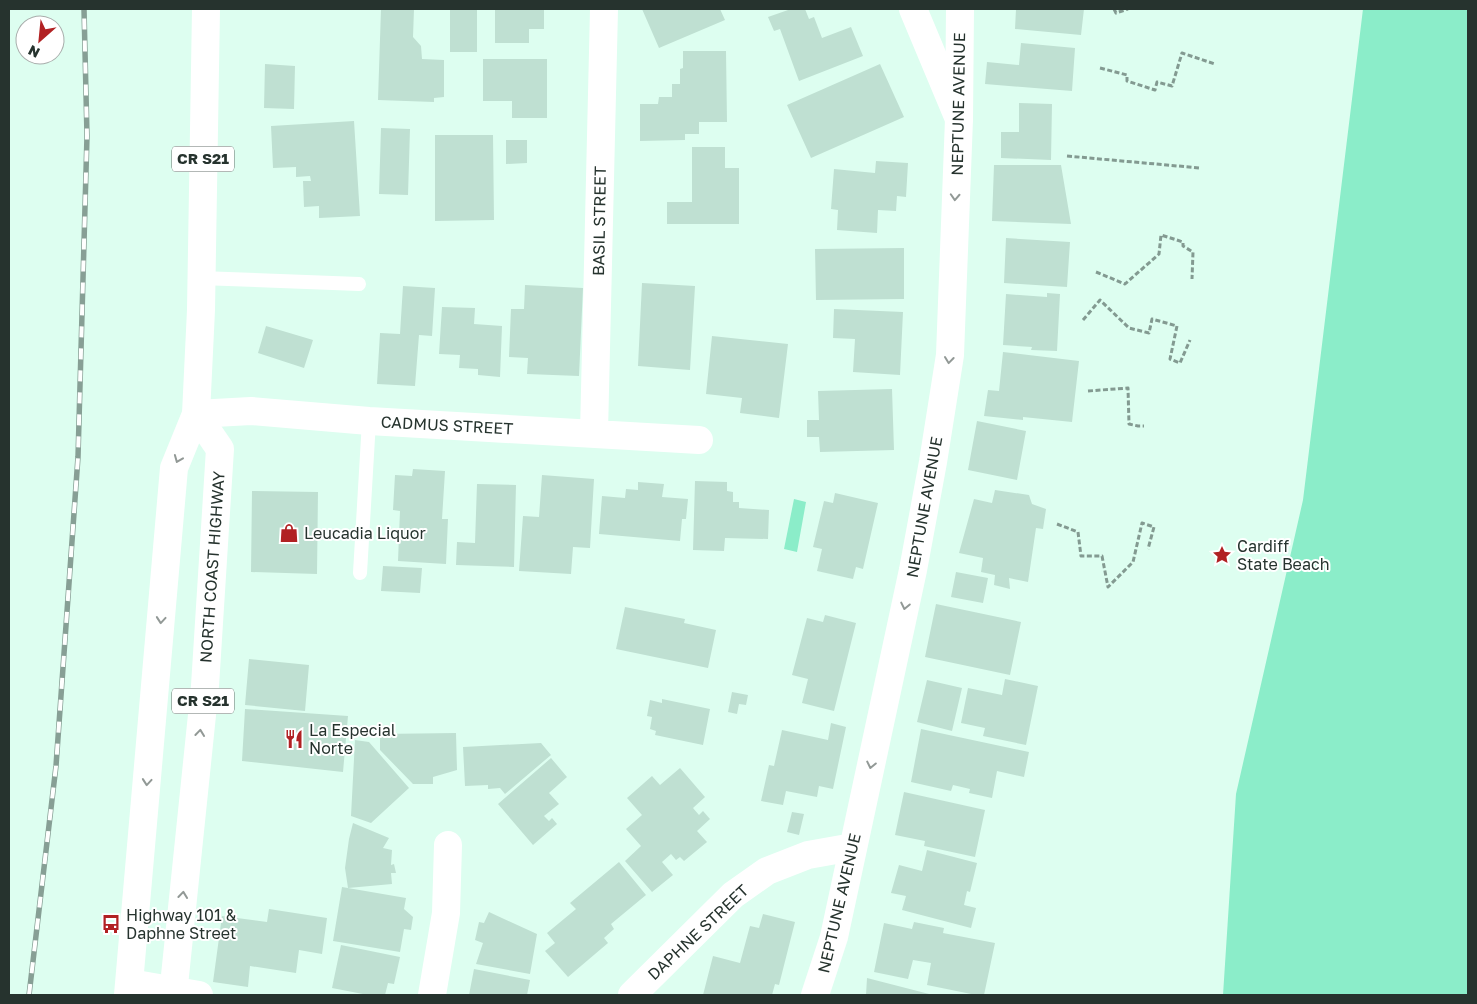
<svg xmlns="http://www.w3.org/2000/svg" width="1477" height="1004" viewBox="0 0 1477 1004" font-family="'Golos Text',sans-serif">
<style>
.water{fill:#8bedc9}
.building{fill:#bfe0d2}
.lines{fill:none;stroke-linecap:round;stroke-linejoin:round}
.path{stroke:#839a91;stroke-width:3;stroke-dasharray:5 2.5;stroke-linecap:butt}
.lane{stroke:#fff;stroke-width:14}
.street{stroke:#fff;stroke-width:28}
.secondary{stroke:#fff;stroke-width:28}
.primary{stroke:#fff;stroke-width:28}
.rail-casing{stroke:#879f95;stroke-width:5.5}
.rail{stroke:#fff;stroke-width:4;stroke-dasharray:11;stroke-linecap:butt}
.oneway{stroke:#929996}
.labels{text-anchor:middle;stroke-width:4;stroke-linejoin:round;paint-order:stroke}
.shield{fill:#fff;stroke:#67706d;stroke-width:1}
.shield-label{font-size:15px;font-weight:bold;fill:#26332e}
.street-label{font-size:16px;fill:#26332e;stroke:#fff}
.poi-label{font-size:16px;fill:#26332e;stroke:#fff;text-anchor:start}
</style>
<rect width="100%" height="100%" fill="#ddfef0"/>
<path class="water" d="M1363,9H1468V995H1223L1236,794L1303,500Z
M794,499L806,502L797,552L784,549Z"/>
<path class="building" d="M381,9H414L413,37L421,46L422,59L444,60V97L434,98V102L378,100Z
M495,9H544V29H529V43H495Z
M642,9H720L725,20L659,48Z
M791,9H805L809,19L814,17L822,38L851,27L863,56L799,81L780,29L774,31L768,17Z
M1016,9H1084L1081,35L1015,29Z
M450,10H477V52H450Z
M1021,43L1075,48L1072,91L985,84L987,62L1019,65Z
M683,51H726L727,122H699V134H685V140L640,141V104H658L659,97H672V84H680V69L683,68Z
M483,59H547V118H512V101H483Z
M265,64L295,66L294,109L264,108Z
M880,64L904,117L811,158L787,105Z
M1019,103L1052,104L1051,160L1001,158V132H1019Z
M354,121L360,216L319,218V206L304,207L303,181H311L310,176L296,177V167L273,168L271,126Z
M381,128L410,129L408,195L379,194Z
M435,135H493L494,220L435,221Z
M506,140H527V163L506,164Z
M692,147H725V168H739V224H667V202H692Z
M876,161L908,163L906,197L897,196L896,211L878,210L877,233L837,230L838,210L831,209L834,169L875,173Z
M994,165H1061L1071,224L992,221Z
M1006,238L1070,242L1067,287L1004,283Z
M904,248V299L816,300L815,249Z
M642,283L695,286L690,370L638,366Z
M525,285L583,288L579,376L527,374L528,358L509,357L511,309H524Z
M403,286L435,288L432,336L419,335L415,386L377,384L380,333L400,334Z
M1047,293L1060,294L1057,351L1031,350L1032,347L1003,345L1006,294L1047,297Z
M442,307L475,308L474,324L502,326L500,377L478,375V369L459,368L460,355L439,354Z
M834,309L903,312L900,375L853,372L855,339L833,338Z
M266,326L313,340L304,368L258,353Z
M712,336L788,344L779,418L740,413L742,398L706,394Z
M1003,352L1079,361L1072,422L1023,417V420L984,416L988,390L999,391Z
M892,389L894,450L820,452L819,437H807V420H819L818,391Z
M977,421L1026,431L1017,480L968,470Z
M413,469L445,471L442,519H448L446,564L398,561L400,511L393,510L395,475L412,476Z
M542,475L594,479L590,548L573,547L571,574L519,571L523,516L539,517Z
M695,481L727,482V491L733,492V502H739V508L769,510L768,539L725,538L724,551L693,550Z
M638,482L664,484L662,497L688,499L686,519H682L680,541L599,534L602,496L625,498L626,489L638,490Z
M477,484L516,485L514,567L456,565L457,542L475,543Z
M995,490L1029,495L1032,504L1046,509L1043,529L1036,528L1028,582L1009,578L1010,589L994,585L995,575L981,572L983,558L959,553L974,499L992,503Z
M252,491L318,492L317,574L251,572Z
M835,493L878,503L863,569L856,567L853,579L817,571L822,549L813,547L824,501L833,503Z
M383,566L422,568L420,593L381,591Z
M956,572L988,578L983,603L951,597Z
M936,604L1021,622L1010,675L925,657Z
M625,607L685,619L684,623L716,630L708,668L616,649Z
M825,615L856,623L834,711L802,703L808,679L792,675L807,618L823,622Z
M249,659L309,665L305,711L245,705Z
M1005,679L1038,686L1026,745L983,736L985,728L961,723L968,688L1002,695Z
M927,680L962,688L952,731L917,722Z
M732,692L748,695L746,705L739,704L737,714L728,712Z
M662,699L710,709L703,745L655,735L656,731L650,729L652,717L647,716L650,700L662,703Z
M245,709L348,716L343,772L242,761Z
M831,723L846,727L833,789L819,786L817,797L786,791L783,805L761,801L769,765L774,766L782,730L828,740Z
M921,729L1029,752L1024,777L997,771L992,798L969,793L970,789L953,785L951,791L911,782Z
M456,733L457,770L433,777V784H413L380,750V734Z
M355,740L369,742L409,788L371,823L351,816Z
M541,743L551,755L505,794L500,788L488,789V785L465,786L463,747Z
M551,758L567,777L549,793L559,804L544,816L549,821L552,818L557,824L533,845L498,804Z
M680,768L705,797L693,808L699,815L703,811L710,819L697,831L707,842L684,861L680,857L676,860L671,854L662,862L673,875L652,892L625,861L641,846L626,829L642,815L627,798L652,776L660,785Z
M904,792L985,810L975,857L924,846L925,841L895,835Z
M792,812L804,814L799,835L787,832Z
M353,823L389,838L383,848L392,850L391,865L394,864L396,873H391L392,884L348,888L345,868L349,839Z
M927,850L977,863L970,892L967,891L964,905L976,908L971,928L902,910L906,896L891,893L899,865L922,871Z
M619,862L646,895L611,924L614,929L604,938L608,943L568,977L545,951L555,943L547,933L576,909L570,903Z
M342,887L406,898L404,909L413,917L411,930L404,929L400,952L333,941Z
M269,909L327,918L322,954L299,950L296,973L250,966L248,987L213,982L222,916L267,922Z
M489,912L537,934L530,974L476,964L483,943L475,940L479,922L484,923Z
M763,914L795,922L779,985L775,984L772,995H703L713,956L740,963L750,926L759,928Z
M914,922L944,928L943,933L995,943L984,995H976L927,985L931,963L913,960L908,979L874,972L884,923L912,929Z
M341,945L400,957L394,984L388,983L385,995H368L332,988Z
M474,969L530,980L527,995H469Z
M867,978L933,995H866Z"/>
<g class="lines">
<path class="path" d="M1114,9L1116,13L1128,9
M1100,68L1127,75V81L1155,90L1157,82L1172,86L1182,53L1215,64
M1067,156L1200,168
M1096,272L1125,284L1159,254L1161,235L1183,242V246L1193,252L1192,279
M1083,320L1100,300L1129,328L1149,333L1152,319L1177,326L1170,359L1180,363L1190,340
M1088,391L1128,388L1129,424L1138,426H1144
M1057,524L1078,532L1081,556H1102L1108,587L1133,562L1142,523L1154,527L1148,549"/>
<path class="lane" d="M200,278L359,284
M360,573L369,421"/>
<path class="street" d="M913,9L959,119
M196,414L251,411L369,421L699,440
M594,433L604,9
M130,983L199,995
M432,995L446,913L448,845
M632,995L733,895L767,871L808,855L853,847"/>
<path class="secondary" d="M815,995L834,937L913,570L933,462L950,355L959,119L960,9"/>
<path class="primary" d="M128,995L174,468L196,414L201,310L206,9
M173,995L205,686L220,449L196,414"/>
<g class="rail-casing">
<path id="rail" d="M29,995L56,766L78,457L87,136L84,9"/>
</g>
<use href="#rail" class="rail"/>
</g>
<defs><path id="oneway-chevron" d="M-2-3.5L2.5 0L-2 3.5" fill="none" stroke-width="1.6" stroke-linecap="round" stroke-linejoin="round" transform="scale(1.25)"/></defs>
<g class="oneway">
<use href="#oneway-chevron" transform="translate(955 197) rotate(93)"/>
<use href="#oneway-chevron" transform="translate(949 360) rotate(97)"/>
<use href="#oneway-chevron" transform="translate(178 459) rotate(112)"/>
<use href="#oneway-chevron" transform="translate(905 606) rotate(102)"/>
<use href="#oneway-chevron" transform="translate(161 620) rotate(95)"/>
<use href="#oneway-chevron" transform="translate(200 733) rotate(-84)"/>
<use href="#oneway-chevron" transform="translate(871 765) rotate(102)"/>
<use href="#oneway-chevron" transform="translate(147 782) rotate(95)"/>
<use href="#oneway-chevron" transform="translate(183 895) rotate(-84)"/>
</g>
<defs>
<g id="shop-bare" transform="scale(1.5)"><path d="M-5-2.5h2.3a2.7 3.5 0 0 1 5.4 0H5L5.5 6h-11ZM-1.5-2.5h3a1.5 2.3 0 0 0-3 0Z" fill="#b12123" stroke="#fff" stroke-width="2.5" paint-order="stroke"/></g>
<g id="sight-bare" transform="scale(1.5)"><path d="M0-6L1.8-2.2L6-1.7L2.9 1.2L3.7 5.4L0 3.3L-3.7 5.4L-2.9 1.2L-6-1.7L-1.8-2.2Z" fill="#b12123" stroke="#fff" stroke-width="2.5" paint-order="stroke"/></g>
<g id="restaurant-bare" transform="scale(1.5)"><path d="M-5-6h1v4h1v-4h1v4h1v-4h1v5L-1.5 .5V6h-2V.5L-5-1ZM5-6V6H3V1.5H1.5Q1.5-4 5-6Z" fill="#b12123" stroke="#fff" stroke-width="2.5" paint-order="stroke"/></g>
<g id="bus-bare" transform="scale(1.5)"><path d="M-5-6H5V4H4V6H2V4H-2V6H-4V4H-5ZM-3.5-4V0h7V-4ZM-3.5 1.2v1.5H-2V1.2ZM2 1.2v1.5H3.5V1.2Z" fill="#b12123" stroke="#fff" stroke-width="2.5" paint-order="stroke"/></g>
</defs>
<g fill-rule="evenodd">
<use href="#shop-bare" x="289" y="533"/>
<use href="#sight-bare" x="1222" y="555"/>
<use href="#restaurant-bare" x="294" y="739"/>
<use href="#bus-bare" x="111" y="924"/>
</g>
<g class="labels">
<g class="shield">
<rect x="172" y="146.5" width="62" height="25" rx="4"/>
<rect x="172" y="688.5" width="62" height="25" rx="4"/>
</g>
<g class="shield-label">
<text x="203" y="164">CR S21</text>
<text x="203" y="706">CR S21</text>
</g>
<g class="street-label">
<text transform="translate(958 104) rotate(-89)" y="6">NEPTUNE AVENUE</text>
<text transform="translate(599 221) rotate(-89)" y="6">BASIL STREET</text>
<text transform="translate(447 425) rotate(3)" y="6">CADMUS STREET</text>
<text transform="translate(924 507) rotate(-80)" y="6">NEPTUNE AVENUE</text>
<text transform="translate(212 567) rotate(-86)" y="6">NORTH COAST HIGHWAY</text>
<text transform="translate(839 903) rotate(-77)" y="6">NEPTUNE AVENUE</text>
<text transform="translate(698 932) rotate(-43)" y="6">DAPHNE STREET</text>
</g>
<g class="poi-label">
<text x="304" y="539">Leucadia Liquor</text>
<text x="1237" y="552">Cardiff<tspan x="1237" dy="18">State Beach</tspan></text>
<text x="309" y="736">La Especial<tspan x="309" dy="18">Norte</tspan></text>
<text x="126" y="921">Highway 101 &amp;<tspan x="126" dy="18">Daphne Street</tspan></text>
</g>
</g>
<rect width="1477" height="1004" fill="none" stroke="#26332e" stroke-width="20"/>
<g transform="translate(40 40) rotate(207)"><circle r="24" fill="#ffffff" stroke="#a8adab"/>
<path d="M0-4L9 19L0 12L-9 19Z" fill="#b12123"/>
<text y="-8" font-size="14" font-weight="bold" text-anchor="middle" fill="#26332e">N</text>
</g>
</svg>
